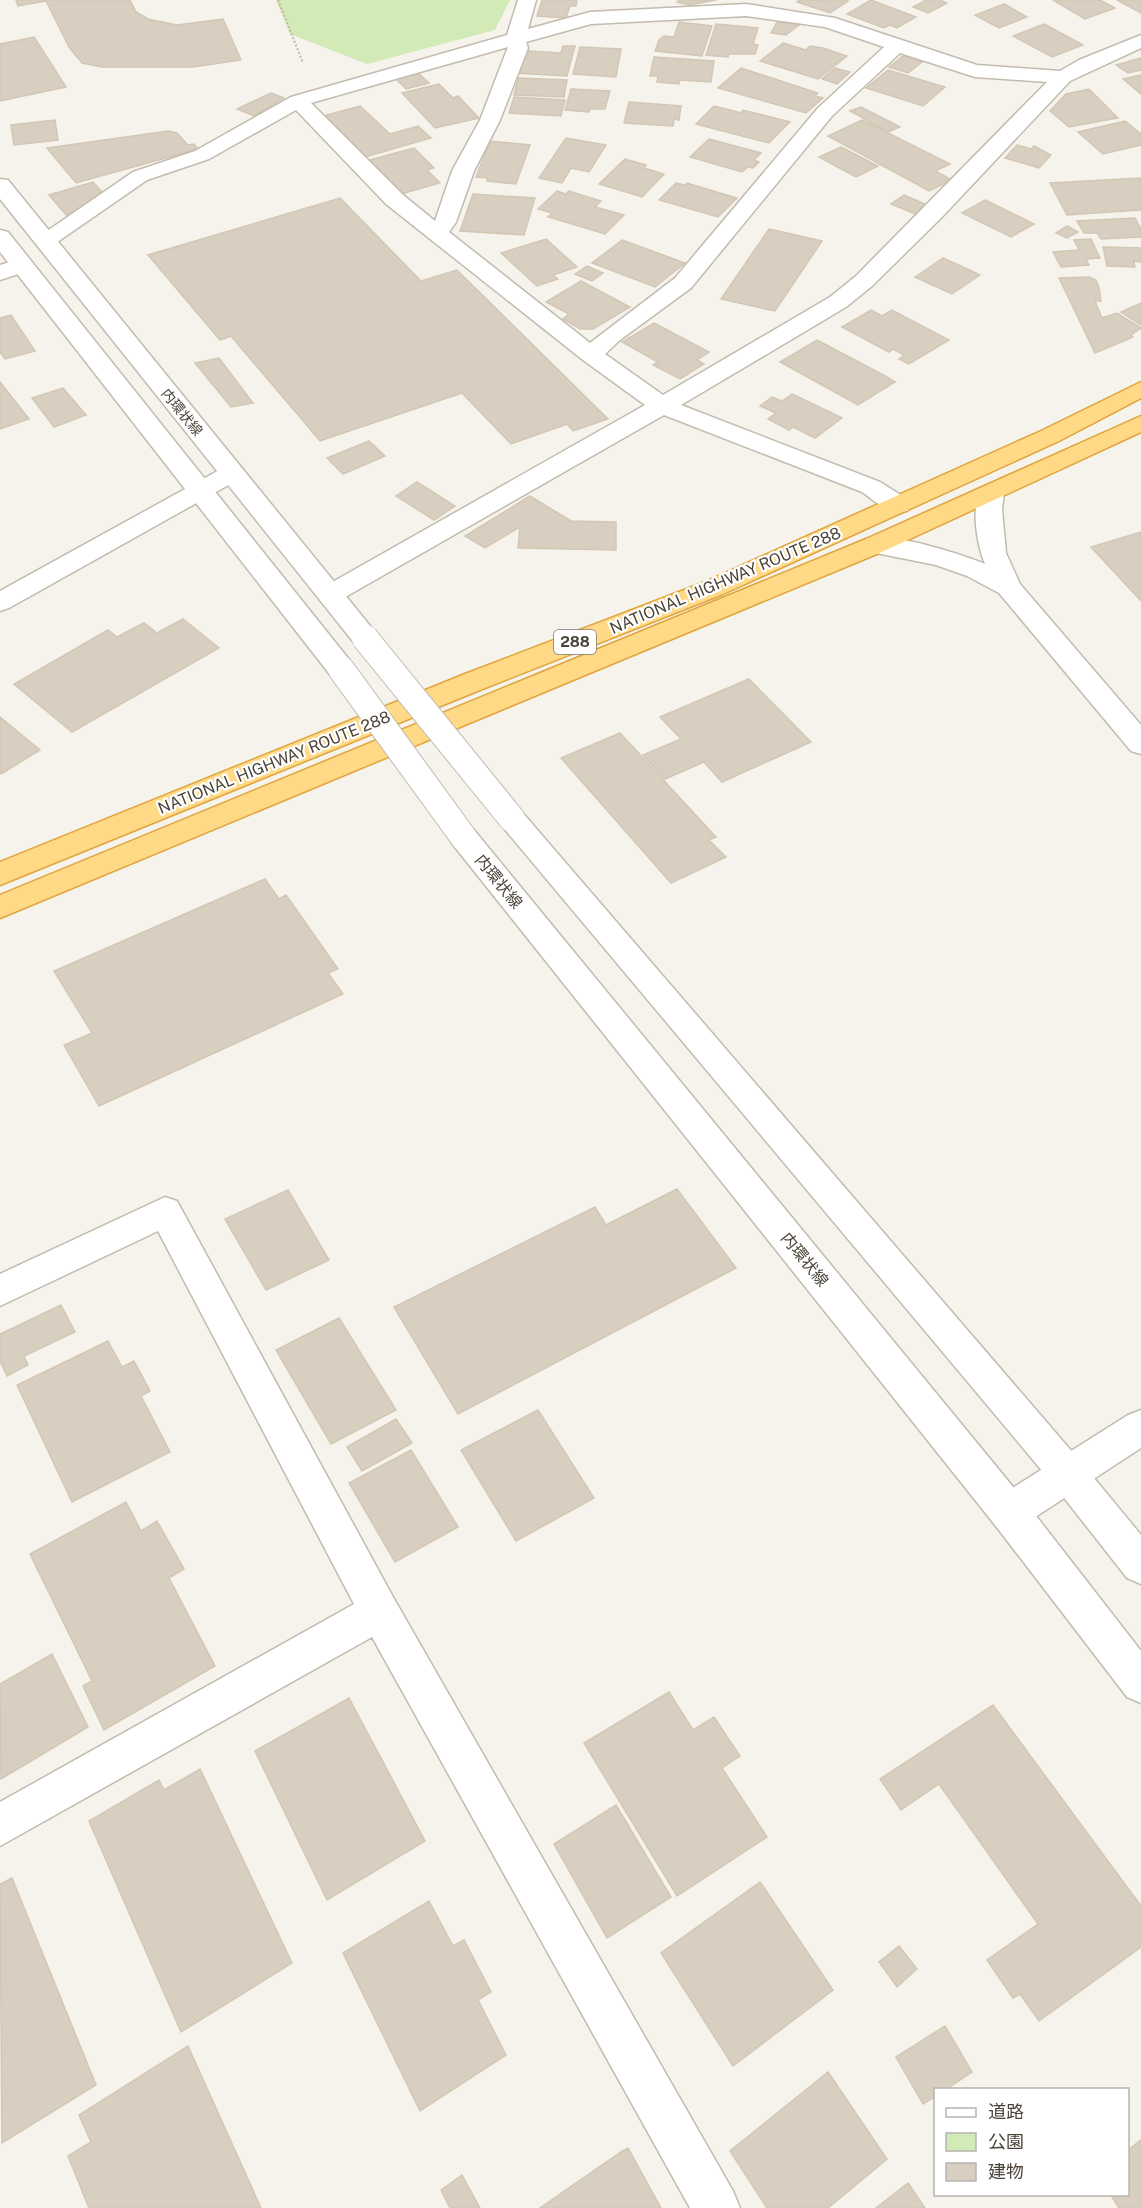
<svg xmlns="http://www.w3.org/2000/svg" width="1141" height="2208" viewBox="0 0 1141 2208" font-family="'Public Sans','Noto Sans JP',sans-serif">
<style>
.green{fill:#d2eab5}
.building{fill:#d8cfc1;stroke:#d3c7b4;stroke-width:1.5}
.lines{fill:none;stroke-linecap:round;stroke-linejoin:round}
.minor-casing{stroke:#c2bbae;stroke-width:3}
.tertiary-casing{stroke:#c2bbae;stroke-width:3}
.trunk-casing{stroke:#e0a43c;stroke-width:3}
.path{stroke:#c4b79f;stroke-width:2;stroke-dasharray:2 2;stroke-linecap:butt}
.minor{fill:#fff;fill-rule:evenodd}
.tertiary{fill:#fff;fill-rule:evenodd}
.trunk{fill:#ffd985;fill-rule:evenodd}
.tertiary-bridge-casing{stroke:#c2bbae;stroke-width:28;stroke-linecap:butt}
.tertiary-bridge{stroke:#fff;stroke-width:26}
.labels{text-anchor:middle;stroke-width:4.5;stroke-linejoin:round;paint-order:stroke}
.far-street-label{font-size:14px;fill:#4b4439;stroke:#fff}
.shield{fill:#fff;stroke:#817c74;stroke-width:1.5}
.shield-label{font-size:15px;font-weight:bold;fill:#4b4439}
.street-label{font-size:16px;fill:#4b4439;stroke:#fff}
</style>
<rect width="100%" height="100%" fill="#f6f3ec"/>
<path class="green" d="M276,0H510L495,30L367,64L290,34Z"/>
<path class="building" d="M16,0H130L136,12L148,19L177,25L223,19L241,60L193,67H102L82,63L69,47L46,1L18,6Z
M542,0H577L576,6H570L566,18L537,16Z
M679,0H716L689,5L677,2Z
M800,0H844L848,1L830,13L797,2Z
M871,0L916,17L897,28L890,25L884,28L847,14Z
M926,0H940L947,3L928,13L913,7Z
M1053,0H1100L1115,8L1085,19Z
M1117,0H1141V13Z
M1004,4L1027,17L999,28L975,15Z
M679,22L712,26L702,56L655,51L659,40L664,36L674,37Z
M777,22L799,25L786,35L771,33Z
M716,24L758,28L753,44L758,45L755,54H729L728,57L706,55Z
M1044,24L1083,45L1052,57L1013,36Z
M34,37L66,87L0,101V44Z
M783,43L806,50L810,46L823,48L847,56L818,79L760,61Z
M563,46H575L567,76L515,73L519,58H527L529,51L561,53Z
M580,47L621,49L616,77L573,74Z
M903,56L922,62L908,73L889,67Z
M654,57L714,61L711,82L679,80V84L657,82L658,76H650Z
M1141,58V70L1128,73L1116,65Z
M741,68L818,93L815,96L823,98L806,113L718,88Z
M835,68L850,72L837,84L822,79Z
M888,70L945,87L923,106L866,88Z
M418,73L429,83L406,89L396,79Z
M1141,75V94L1123,79Z
M518,78L567,80L564,97L514,95Z
M439,84L453,98L458,96L479,118L435,128L402,93Z
M571,89L610,91L605,109H590L589,112L565,110Z
M1089,89L1118,118L1069,127L1050,111L1066,94Z
M271,93L284,98L254,116L237,109Z
M514,97L565,100L561,116L509,113Z
M629,102L681,106L679,120L674,119L673,126L624,123Z
M360,106L390,134L418,126L431,138L362,158L320,117Z
M714,106L741,113L743,110L790,122L769,143L696,124Z
M861,107L900,127L888,132L850,111Z
M55,120L58,140L14,145L11,125Z
M862,120L950,164L935,171L952,180L929,191L828,136Z
M1125,121L1141,134V145L1103,154L1078,132Z
M168,131L177,133L188,145L194,144L198,149L76,183L47,148Z
M566,138L606,145L589,172L571,168L562,183L539,178Z
M709,139L761,153L754,160L759,162L753,168L748,167L742,172L690,157Z
M490,141L530,145L516,184L487,181L488,178L476,177Z
M1017,145L1031,149L1034,146L1051,155L1039,168L1005,158Z
M841,147L878,166L856,177L819,157Z
M414,148L434,168L427,170L440,183L398,195L366,161Z
M625,159L646,165L644,168L664,174L642,197L599,184Z
M1141,178V210L1067,215L1050,183Z
M93,182L103,193L73,213L66,215L49,195Z
M676,183L685,185L687,183L737,198L718,217L659,200Z
M557,191L566,194L569,191L601,201L595,207L624,215L605,234L548,217L552,213L538,209Z
M473,194L535,198L524,235L460,231Z
M904,195L927,205L915,214L891,204Z
M340,198L421,281L457,270L608,419L573,431L567,424L511,444L462,393L320,441L231,336L220,340L148,255Z
M985,200L1034,224L1011,237L962,213Z
M1135,218L1141,229V237L1101,239L1097,233H1084L1077,221Z
M1067,226L1078,232L1067,238L1056,233Z
M769,229L822,241L775,311L721,299Z
M546,239L577,267L553,275L558,279L537,286L501,253Z
M1091,239L1100,258L1086,259L1089,265L1061,267L1053,252L1079,250L1074,240Z
M622,240L685,263L655,287L592,263Z
M1103,247L1141,248V262L1134,261L1135,267L1107,266Z
M943,258L980,275L952,294L915,277Z
M587,266L603,273L592,281L575,274Z
M1089,277L1096,280L1099,288L1101,301H1095L1102,318L1117,313L1141,328L1131,335L1133,337L1095,353L1059,278Z
M581,281L630,307L593,329H580L563,319L569,314L546,302Z
M1141,303V325L1121,312Z
M871,310L882,316L892,310L949,340L909,364L899,359L904,355L893,349L889,352L842,327Z
M11,315L35,351L5,359L0,352V318Z
M654,323L709,352L697,360L704,364L680,379L653,365L658,362L622,342Z
M817,340L887,377L895,382L858,405L780,362Z
M219,358L253,403L231,407L195,363Z
M0,382L29,419L0,429Z
M63,388L86,415L54,427L32,398Z
M792,394L842,418L815,438L793,427L789,430L768,419L776,413L760,406L772,397L782,401Z
M369,441L385,456L343,474L327,458Z
M417,482L455,506L434,520L396,496Z
M530,496L571,521L616,522V550L518,548L520,527L485,548L465,536Z
M1141,532V601L1091,547Z
M183,619L219,648L72,732L14,684L108,630L117,637L144,623L157,633Z
M749,679L811,742L722,782L704,762L665,779L643,755L681,739L660,717Z
M0,717L40,750L1,774L0,773Z
M620,733L716,837L709,840L726,857L671,883L561,758Z
M265,879L279,899L286,895L338,969L328,973L343,994L99,1106L64,1045L92,1033L54,971Z
M677,1189L736,1268L458,1414L394,1307L595,1207L606,1225Z
M288,1190L329,1260L266,1290L225,1219Z
M61,1305L75,1332L24,1356L28,1365L7,1376L0,1361V1334Z
M339,1318L396,1410L331,1444L276,1350Z
M108,1341L122,1367L134,1361L150,1391L141,1396L170,1452L72,1502L17,1385Z
M538,1410L594,1498L516,1541L461,1450Z
M396,1419L412,1443L362,1471L347,1447Z
M411,1450L458,1527L395,1562L349,1483Z
M126,1502L141,1531L157,1521L184,1569L169,1578L215,1666L104,1730L83,1686L92,1681L30,1554Z
M52,1654L88,1727L1,1779L0,1684Z
M669,1692L693,1730L714,1717L740,1756L722,1768L767,1837L677,1896L584,1743Z
M349,1698L425,1841L327,1900L255,1751Z
M993,1705L1141,1906V1947L1039,2021L1020,1994L1013,1998L987,1960L1038,1924L939,1784L901,1810L880,1779Z
M200,1769L292,1963L181,2032L89,1821L159,1780L164,1790Z
M616,1805L671,1897L607,1938L554,1844Z
M12,1878L96,2085L2,2143L0,1884Z
M760,1882L833,1990L733,2066L661,1953Z
M429,1901L453,1946L464,1940L491,1992L478,2000L506,2055L420,2111L343,1953Z
M899,1946L917,1969L897,1987L879,1962Z
M945,2026L972,2072L945,2090H936V2096L923,2104L896,2057Z
M188,2046L261,2208H89L68,2156L91,2142L79,2115Z
M828,2072L887,2159L828,2208H767L730,2151Z
M1141,2140V2208H1119L1110,2194H1128V2150Z
M628,2148L661,2208H540L621,2152Z
M462,2175L480,2208H450L441,2190Z
M908,2183L925,2208H876Z"/>
<g class="lines">
<g class="minor-casing">
<path id="minor" d="M518,0H536L528,29L590,12L746,4L835,18L977,65L1060,71L1079,60L1141,35V48L1070,81L942,217L872,286L846,307L681,405L880,482L907,499L911,505L907,511C889,515 876,502 862,492L664,415L340,600L331,603L322,600L318,594L322,588L645,405L583,360L386,204L296,110L209,159L147,180L53,245H37L34,240L133,172L195,151L291,97L507,35ZM746,16L825,27L884,47L818,108L675,278L590,343L449,232L456,222L474,171L500,120L528,48L526,42L591,24ZM508,47L480,120L452,171L435,221L402,194L311,103ZM900,53L975,77L1047,82L856,276L830,297L663,395L605,354L620,340L691,288L832,116Z
M22,258L30,260L33,265L30,270L0,280V265Z
M232,465L241,468L244,473L241,478L9,608L0,611V591L223,468Z
M991,485L1000,488L1004,493L1002,509L1006,553L1020,584L1141,725V754L1131,751L999,593L967,576L936,565L866,551L862,545L866,539C893,532 957,553 985,564C977,545 970,505 982,488Z
M165,1197L177,1201L393,1597L733,2191L740,2208H690L372,1637L0,1846V1802L354,1604L158,1231L0,1306V1274Z
M1141,1410V1448L1023,1525L1009,1530L995,1525L990,1512L995,1499L1128,1415Z"/>
</g>
<g class="tertiary-casing">
<path id="tertiary" d="M0,179L8,180L375,632L379,638L375,644L365,647L355,644L0,199Z
M0,230L8,232L351,662L355,669L351,676L341,678L331,676L0,252Z
M512,808L522,812L1080,1461L1141,1535V1584L1127,1578L1054,1485L502,826L497,819L502,812Z
M464,827L474,830L1023,1499L1141,1651V1703L1127,1697L995,1525L454,846L449,838L454,830Z"/>
</g>
<g class="trunk-casing">
<path id="trunk" d="M1141,382V398L1059,441L723,594L485,688L0,885V862L465,674L705,582L1041,431Z
M1141,416V432L884,551L0,918V895L866,539Z"/>
</g>
<path class="path" d="M278,0L303,63"/>
<use href="#minor" class="minor"/>
<use href="#tertiary" class="tertiary"/>
<use href="#trunk" class="trunk"/>
<g class="tertiary-bridge-casing">
<path id="tertiary-bridge" d="M365,638L512,819
M341,669L464,838"/>
</g>
<use href="#tertiary-bridge" class="tertiary-bridge"/>
</g>
<g class="labels">
<g class="far-street-label">
<text transform="translate(182 412) rotate(51)" y="5">内環状線</text>
</g>
<rect class="shield" x="554" y="630" width="42" height="24" rx="4.5"/>
<g class="shield-label">
<text x="575" y="647">288</text>
</g>
<g class="street-label">
<text transform="translate(725 580) rotate(-23)" y="6">NATIONAL HIGHWAY ROUTE 288</text>
<text transform="translate(274 762) rotate(-22)" y="6">NATIONAL HIGHWAY ROUTE 288</text>
<text transform="translate(499 881) rotate(51)" y="6">内環状線</text>
<text transform="translate(805 1259) rotate(51)" y="6">内環状線</text>
</g>
</g>
<rect x="934" y="2088" width="195" height="108" fill="#ffffff" stroke="#b7b4b0" stroke-width="1.5"/>
<rect x="946" y="2108" width="30" height="9" fill="#ffffff" stroke="#b7b4b0" stroke-width="1.5"/>
<text x="988" y="2118" font-size="18" fill="#4b4439">道路</text>
<rect x="946" y="2133" width="30" height="18" fill="#d2eab5" stroke="#b7b4b0" stroke-width="1.5"/>
<text x="988" y="2148" font-size="18" fill="#4b4439">公園</text>
<rect x="946" y="2163" width="30" height="18" fill="#d8cfc1" stroke="#b7b4b0" stroke-width="1.5"/>
<text x="988" y="2178" font-size="18" fill="#4b4439">建物</text>
</svg>
